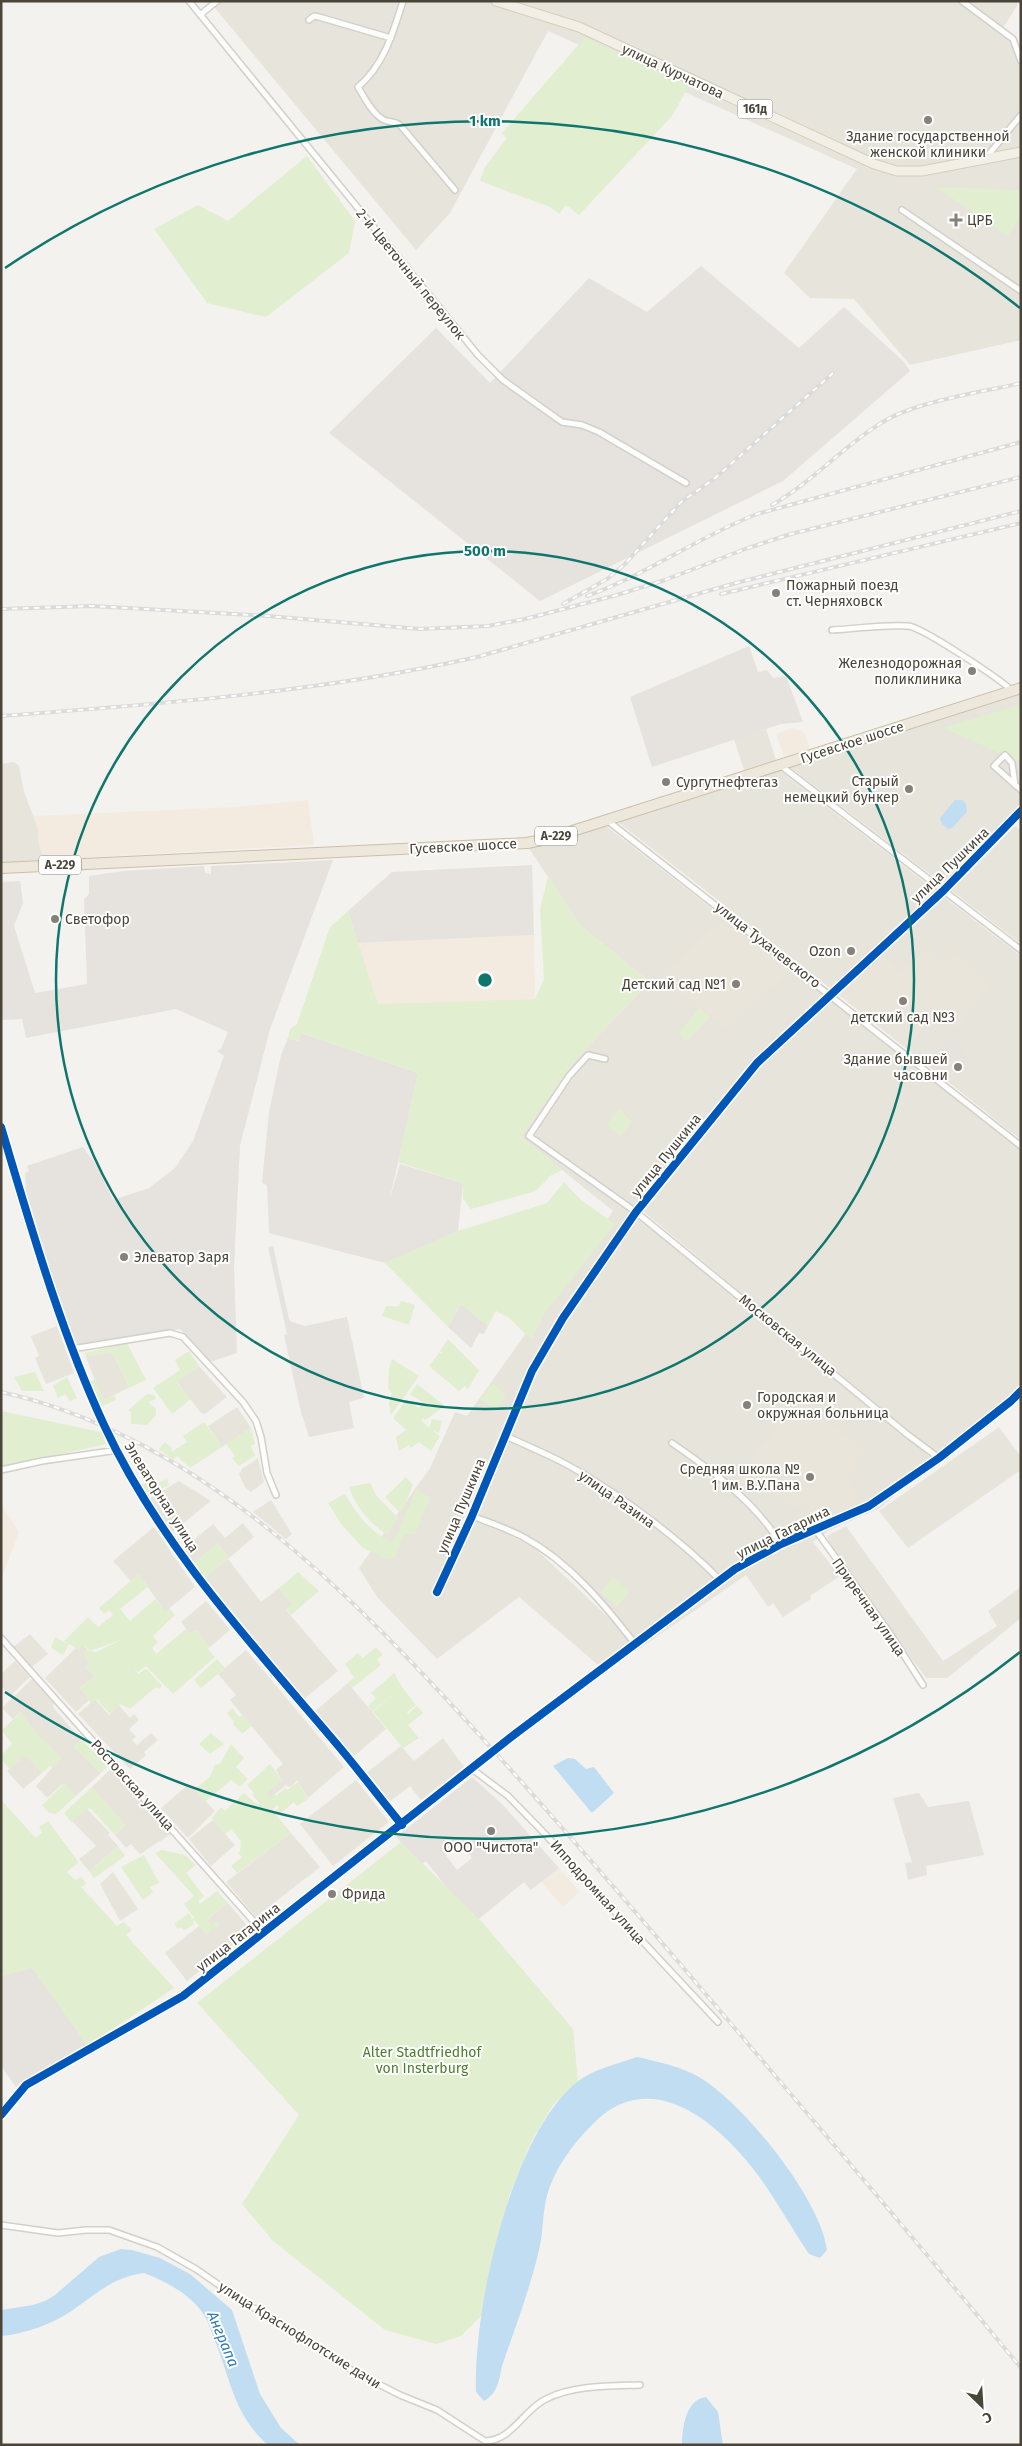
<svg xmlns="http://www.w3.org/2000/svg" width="1022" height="2446" viewBox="0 0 1022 2446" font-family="'Fira Sans',sans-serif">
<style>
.residential{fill:#e7e4dc}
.commercial{fill:#f3ebdf}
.industrial{fill:#e6e2de;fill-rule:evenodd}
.education{fill:#eae5da}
.green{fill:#e1eecf}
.water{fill:#c0ddf1}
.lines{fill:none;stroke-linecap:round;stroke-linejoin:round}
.street-casing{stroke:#d2d0cb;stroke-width:8}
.primary-casing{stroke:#d6cebb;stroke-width:11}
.highway-casing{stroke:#ccbfa9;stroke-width:12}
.street{stroke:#fdfdfc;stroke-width:5}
.primary{stroke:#f2efe6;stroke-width:9}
.highway{stroke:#ede8db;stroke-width:10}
.rail-casing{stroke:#dbdbda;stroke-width:4}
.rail{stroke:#fff;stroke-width:2;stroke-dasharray:5.5;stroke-linecap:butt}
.street-bridge-casing{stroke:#d2d0cb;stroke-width:8;stroke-linecap:butt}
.street-bridge{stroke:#fdfdfc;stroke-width:5}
.cycleway-casing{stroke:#fff;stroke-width:11}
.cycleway{stroke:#0057b8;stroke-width:8}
.ring{fill:none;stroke:#0f766e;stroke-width:2.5}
.poi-dot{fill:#868178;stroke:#fff;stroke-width:2}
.labels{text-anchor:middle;stroke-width:4;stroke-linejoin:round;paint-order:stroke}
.shield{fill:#fff;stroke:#817c74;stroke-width:1}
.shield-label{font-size:12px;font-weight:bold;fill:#4b4439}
.street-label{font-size:14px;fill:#4b4439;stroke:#fff}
.poi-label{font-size:14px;fill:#4b4439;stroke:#fff;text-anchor:start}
.park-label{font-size:14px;fill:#4a7f2a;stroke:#fff}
.water-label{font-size:15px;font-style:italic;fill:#2e7ab2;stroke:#fff}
.centre{fill:#0f766e;stroke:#fff;stroke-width:2.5}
.ring-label{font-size:15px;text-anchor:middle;font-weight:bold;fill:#0f766e;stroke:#fff;stroke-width:4;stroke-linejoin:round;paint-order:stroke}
</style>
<rect width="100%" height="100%" fill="#f4f2ee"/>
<path class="residential" d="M209,1H1020L1003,28L1021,45V340L910,365L854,299L810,298L784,273L857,169L548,31L450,213L416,250Z
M1021,693V803L1011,816L943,884L790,767Z
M766,729L776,760L744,770L734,739Z
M14,762L19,766L24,792L38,828L39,845L44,860L42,866L1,868V764Z
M779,770L936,891L830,988L618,822Z
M606,826L823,995L753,1060L635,1205L558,1315L528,1368L432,1592L436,1596L441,1594L475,1522L506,1533L535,1548L630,1638L570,1571L525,1538L472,1516L521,1395L563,1318L636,1212L935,1461L880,1508L828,1531L813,1542L840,1576L810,1596L811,1599L783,1617L773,1603L768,1607L746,1575L639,1649L632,1641L598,1665L519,1597L437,1659L377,1597L359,1568L430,1468L455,1412L467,1416L613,1211L521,1137L576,1059L650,982L581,926L528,847Z
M1015,826L1021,830V944L951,890Z
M944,897L1021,956V1140L838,994Z
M828,999L901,1051L1021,1146V1391L939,1458L643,1211L758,1065Z
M57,1326L74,1373L46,1384L35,1358L39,1356L31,1336Z
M112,1352L129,1387L103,1400L86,1357Z
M199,1366L227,1397L205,1414L201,1413L177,1382Z
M237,1407L251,1428L222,1447L208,1426Z
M999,1427L1021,1457V1470L908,1548L879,1511Z
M258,1458L264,1482L251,1492L245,1487L239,1474L242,1469Z
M179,1481L211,1501L171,1533L149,1499Z
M271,1500L292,1534L286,1539L253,1512Z
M243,1523L254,1537L229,1558L218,1543L194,1563L183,1549L213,1524L225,1538Z
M846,1526L943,1661L997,1626L988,1611L1021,1587V1618L951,1675L947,1678H926L831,1549L827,1536Z
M154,1527L195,1587L165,1612L139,1574L131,1581L113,1561Z
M228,1559L261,1602L279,1588L292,1604L286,1610L338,1671L304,1699L203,1579Z
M206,1601L230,1630L210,1647L196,1630L190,1634L181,1622Z
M30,1634L48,1654L32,1667L13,1647Z
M83,1645L87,1649L83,1654L90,1663L86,1667L95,1676L80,1688L89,1700L76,1712L45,1678L76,1648L79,1650Z
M246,1650L344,1767L308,1798L297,1780L292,1786L288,1787L286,1785L270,1798L266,1793L282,1780L276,1770L283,1764L230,1700L236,1695L218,1674Z
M15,1661L30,1677L10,1696L1,1686V1674Z
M32,1679L54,1702L53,1707L81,1740L74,1747L101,1773L76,1796L64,1783L47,1798L36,1786L61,1758L42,1741L20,1712L13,1719L2,1708Z
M348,1683L386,1729L352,1758L314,1712Z
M95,1699L109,1715L119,1705L130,1718L134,1714L139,1720L129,1729L136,1737L132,1740L137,1745L151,1733L158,1740L144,1752L146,1755L130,1769L78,1714Z
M443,1738L464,1767L421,1800L410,1786L388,1803L365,1774L401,1746L414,1761Z
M26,1755L42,1773L23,1789L7,1771Z
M111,1769L171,1834L140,1854L131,1844L126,1848L115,1835L125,1825L92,1787Z
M356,1780L389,1822L333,1866L300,1824Z
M189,1784L215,1811L188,1838L161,1808Z
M87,1809L110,1833L108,1835L118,1846L89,1871L79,1859L96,1846L72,1821Z
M213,1820L235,1845L211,1866L189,1839Z
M291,1833L320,1867L256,1917L226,1882Z
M113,1872L138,1909L120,1921L100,1884Z
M228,1903L251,1930L187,1981L165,1953Z"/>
<path class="commercial" d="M792,728L804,732L810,749L784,757L776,734Z
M308,800L314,845L44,860L39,845L38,828L33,816L235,807Z
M534,935L535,999L378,1004L358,943Z
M1,1504L19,1532L1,1580Z
M559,1868L580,1892L563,1907L541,1882Z"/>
<path class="industrial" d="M701,266L799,348L844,307L904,362L910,371L783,481L540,601L329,433L436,328L490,383L589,278L647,312Z
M749,646L758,672L767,670L773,678L786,676L803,722L781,724L652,767L630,697Z
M333,860L270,1029L240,1146L234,1267L237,1353L210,1362L180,1329L74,1345L61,1309L26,1192L25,1173L29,1171L27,1166L83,1147L97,1166L113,1200L149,1188L175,1168L193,1141L224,1056L217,1051L221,1049L228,1032L176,1009L26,1038L22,1019L1,1020V882L20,881L23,903L14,926L35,993L87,984L84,899L89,894V876L124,871L204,866L205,873L211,874V866Z
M532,865L534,935L358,943L348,911L392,872Z
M301,1033L418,1073L390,1198L400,1164L463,1183L458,1231L385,1263L269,1233L267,1185L262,1183L269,1112L281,1055L288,1038L299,1041Z
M950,1037L962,1047L968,1064L959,1076L943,1062L935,1071L927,1065Z
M273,1246L289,1319L292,1322L305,1326L347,1317L364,1398L349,1402L354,1428L309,1437L301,1412L284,1335L287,1334L268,1247Z
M461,1304L488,1326L484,1334L479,1333L471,1348L448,1327Z
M472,1777L502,1804L559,1868L531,1890L524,1882L474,1923L426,1861L422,1864L396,1837ZM460,1842L472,1858L457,1870L445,1854Z
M919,1793L928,1807L969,1801L984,1855L926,1866L927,1875L908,1880L905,1863L912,1862L893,1798Z
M32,1968L72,2005L87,2046L16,2087L1,2066V1976Z"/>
<path class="education" d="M722,921L789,970L727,1029L660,976Z
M927,949L943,963L954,952L991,985L956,1028L937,1015L906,1047L839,995L882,954L900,973Z
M801,1398L866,1452L858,1457L853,1472L846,1476L862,1503L816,1525L808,1503L797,1507L789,1504L762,1476L747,1491L734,1481Z"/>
<path class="green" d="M585,37L689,86L672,116L579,215L566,205L559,214L550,207L480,181L485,167L507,138L502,133Z
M307,156L355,221L349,253L266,317L207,303L154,229L198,205L228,221Z
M936,187L1021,190V216L1008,236Z
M1021,704V762L943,728Z
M548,877L581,926L650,982L576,1059L521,1137L562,1170L550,1176L536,1191L471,1209L463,1199V1183L398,1162L418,1073L302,1033L299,1041L288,1038L290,1029L297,1024L330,927L348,911L378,1004L535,999L544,979L540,909Z
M699,1008L710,1017L687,1042L678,1034Z
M619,1109L632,1122L621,1136L606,1125Z
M564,1182L581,1200L615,1224L545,1313L532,1340L509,1318L496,1311L488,1326L461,1304L448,1327L385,1263L458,1231L547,1203Z
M401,1301L415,1305L409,1325L382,1316L386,1306H399Z
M448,1339L479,1370L468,1389L465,1386L459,1391L429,1366L439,1353H442L440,1351Z
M127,1343L146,1380L114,1395L116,1400L100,1407L89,1382L95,1379L103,1400L129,1387L112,1352L86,1357L85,1353Z
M189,1351L199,1366L177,1383L191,1399L172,1414L153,1388L180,1370L175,1360Z
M392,1359L419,1376L391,1415L389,1404L392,1393L388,1388L389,1369Z
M35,1372L44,1391H22L14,1377Z
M67,1377L77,1398L70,1401L65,1394L58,1398L53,1386Z
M492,1383L506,1394L497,1410L479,1399Z
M417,1384L445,1406L425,1420L423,1418L421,1420L429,1428L432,1419L442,1421L439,1433L432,1430L440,1436L431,1451L419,1442L411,1448L409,1445L399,1451L396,1437L406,1430L393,1418L406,1400L419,1408L422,1402L410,1394Z
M147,1394L154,1395L156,1399L148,1402L156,1409V1415L147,1425L131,1424V1412L128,1410Z
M1,1411L101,1432L106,1444L1,1468Z
M204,1422L222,1447L190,1468L177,1456L173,1460L159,1449L165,1442L172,1448L171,1452L187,1442L183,1436Z
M251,1428L255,1444L251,1446L255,1456L239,1466L232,1458L235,1456L226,1444Z
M406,1477L413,1485L402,1511L399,1512L385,1497Z
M153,1478L156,1484L167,1479L169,1485L148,1497L141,1485Z
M370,1483L376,1495L398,1518L388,1535C371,1525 355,1506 349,1487Z
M417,1488L430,1498L415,1534H405L394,1559L391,1558L390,1560L363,1548L341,1524L328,1503L345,1494C356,1514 370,1531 390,1542L398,1532Z
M218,1543L229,1558L205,1578L194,1563Z
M298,1572L319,1591L291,1615L286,1609L292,1604L279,1588Z
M139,1574L149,1586L120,1609L130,1621L155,1599L165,1611L169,1608L175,1615L153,1636L158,1642L152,1648L156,1654L186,1629L190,1634L196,1630L210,1647L208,1649L215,1657L173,1694L146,1666L138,1672L134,1667L138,1674L145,1669L148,1670L162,1686L159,1689L156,1687L130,1709L120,1704L110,1714L96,1699L91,1703L80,1689L95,1676L86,1667L90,1663L82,1654L86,1650L96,1652L123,1639L93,1650H89L84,1645L79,1650L69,1644L63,1655L51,1648L55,1637L68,1644L64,1641L88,1617L98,1627L113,1615L109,1610L104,1614L99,1608Z
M613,1577L630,1592L617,1606L601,1592Z
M376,1647L383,1655L377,1659L381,1665L352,1688L348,1683L354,1677L345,1664L358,1653L363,1658Z
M217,1659L225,1668L201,1688L194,1680Z
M394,1673L402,1687L372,1712L368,1706L376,1698L371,1693Z
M402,1687L416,1705L407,1712L408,1714L417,1706L423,1713L408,1725L419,1738L403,1748L373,1712Z
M232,1708L239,1717L242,1715L252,1726L242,1734L233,1724L234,1722L227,1713Z
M21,1712L42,1741L44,1740L62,1758L52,1768L50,1766L42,1773L26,1755L10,1769L1,1759V1755L12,1744L2,1730Z
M211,1733L224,1744L210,1754L199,1744Z
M82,1740L108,1766L101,1773L74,1747Z
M231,1744L244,1758L236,1767L248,1779L240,1787L231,1780L205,1802L194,1789C203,1783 213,1777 214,1765L220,1764Z
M270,1764L282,1780L266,1793L270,1797L275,1794L276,1796L285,1788L287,1790L298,1782L308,1799L297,1806L294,1802L278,1815L275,1811L279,1808L277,1805L272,1810L291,1833L237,1873L231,1866L242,1857L238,1853L240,1852L241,1841L231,1829L225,1834L212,1818L221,1807L225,1811L244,1793L257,1805L260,1803L252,1795L254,1793L247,1785Z
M65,1783L76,1796L56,1814L49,1813L42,1805Z
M92,1787L125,1825L115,1835L92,1810L89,1808L71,1822L64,1813Z
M1,1800L36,1838L42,1832L39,1827L48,1821L77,1860L78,1863L67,1872L75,1880L82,1877L86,1884L81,1887L117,1926L124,1922L132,1930L126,1935L174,1988L87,2046L32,1968L1,1976Z
M401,1842L483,1923L573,2029L578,2081L553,2105L531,2142L510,2193L495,2251L483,2314L461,2336L436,2344L385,2330L273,2241L242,2204L299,2115L197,2003Z
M118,1846L125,1856L94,1878L89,1871Z
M162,1850L185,1855L196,1865L186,1873L204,1896L198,1901L200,1904L217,1891L228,1903L207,1919L212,1925L217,1921L220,1925L216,1929L214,1927L206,1935L193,1919L194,1924L185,1930L180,1927L178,1929L174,1924L189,1913L192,1919L194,1918L184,1904L194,1896L155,1853Z
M144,1855L159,1883L150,1887L153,1892L143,1900L121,1867Z"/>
<path class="water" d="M955,800H962L966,804L967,812L952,828L948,829L942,824L940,818Z
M568,1758L575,1759L586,1769L594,1767L614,1793L593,1812H591L553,1766Z
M637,2057C658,2062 680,2066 699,2077C743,2103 821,2199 827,2250L820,2258L809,2254C788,2223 770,2188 746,2160C709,2116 650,2072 598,2119C578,2138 560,2160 550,2186C542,2206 544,2230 539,2250C530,2289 515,2328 502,2366C499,2380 498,2393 484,2401L476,2392C473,2309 511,2135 577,2082C593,2069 618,2064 637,2057Z
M121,2249L132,2250L160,2258L190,2274L232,2310L260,2394L281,2428L300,2445H268C232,2413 231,2378 213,2336C210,2329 208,2321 204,2315C192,2295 165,2281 144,2273C114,2277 97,2293 73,2310C53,2324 25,2334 1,2336V2310L33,2305L45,2301L55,2295L99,2257Z
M706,2397L718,2412L723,2445H682C682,2428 686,2399 706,2397Z"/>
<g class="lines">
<g class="street-casing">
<path id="street" d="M189,1L478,355L503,380L562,422L582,425L599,432L686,483
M403,1C393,33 384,65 358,87C364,97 373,115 384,120C389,122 394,121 400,125L455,190
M962,1L1013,39L1021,61
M200,15L217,1
M309,20L314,16L319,17L391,38
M985,159L1021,115
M902,210L1021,291
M832,630C857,629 884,624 908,626C922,627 1000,679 1011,690
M780,765L1021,950
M1015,785L1012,763L1005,755L994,766L1021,790
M608,821L1021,1146
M605,1059L588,1055L569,1076L529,1136L636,1212L908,1435L939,1458
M1,1127C31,1227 60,1330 104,1425C159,1544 251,1643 335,1742C358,1769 379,1797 402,1825
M72,1349L170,1333L183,1337L243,1402L256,1421L261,1437L267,1473L276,1495
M504,1435C523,1444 542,1452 560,1461C612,1488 679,1538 720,1580
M672,1443C714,1472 754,1501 781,1544
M1,1470L42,1461L118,1450
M472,1516C490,1523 509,1529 525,1538C569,1562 605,1605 635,1644
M815,1529L889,1632L923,1685
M437,1592L472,1516L532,1371L563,1318L636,1212L757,1063L943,891L1021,811
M1,1638L264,1933
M510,1738L735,1569L781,1544L869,1506L939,1458L1011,1401L1021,1391
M472,1769L508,1796L546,1835L589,1884L718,2022
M1,2115L26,2085L183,1996L480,1763
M1,2225L58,2233L86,2230H109L157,2247L196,2269L248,2305L268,2315L353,2371L400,2395L437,2410L485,2441C512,2441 523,2410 546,2399C574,2385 610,2386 640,2385"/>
</g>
<g class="primary-casing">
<path id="primary" d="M496,1L579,27L874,164L897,171H922L1021,152"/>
</g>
<g class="highway-casing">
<path id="highway" d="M1,868L527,843L547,839L607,820L1021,688"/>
</g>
<use href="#street" class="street"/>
<use href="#primary" class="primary"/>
<use href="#highway" class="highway"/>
<g class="rail-casing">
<path id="rail" d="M772,505C814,481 846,443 888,419C921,401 983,392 1021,383
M721,594L1021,523
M587,596C646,575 698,537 757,514L1021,442
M563,604L607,579L624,565L681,502L714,479L833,373
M1,609L92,606L268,616L420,629L488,626L525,619L617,595L665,580L748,548L791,534L1021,477
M1,716C161,704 321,692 477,657L736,583L1021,511
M1,1392C199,1436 352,1595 483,1739C553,1816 620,1894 687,1972C799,2104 912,2235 1021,2368"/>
</g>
<use href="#rail" class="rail"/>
<g class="street-bridge-casing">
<path id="street-bridge" d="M480,1763L510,1738"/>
</g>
<use href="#street-bridge" class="street-bridge"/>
<g class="cycleway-casing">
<path id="cycleway" d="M1,1127C31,1227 60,1330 104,1425C159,1544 251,1643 335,1742C358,1769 379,1797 402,1825
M437,1592L472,1516L532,1371L563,1318L636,1212L757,1063L943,891L1021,811
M1,2115L26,2085L183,1996L515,1734L735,1569L781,1544L869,1506L939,1458L1011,1401L1021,1391"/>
</g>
<use href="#cycleway" class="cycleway"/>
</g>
<g class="ring">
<circle cx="485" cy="980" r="429"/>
<path d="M1020 1652A859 859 0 0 1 5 1692M5 268A859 859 0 0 1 1020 308"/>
</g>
<g class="poi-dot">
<circle cx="928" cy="120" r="5"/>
<path d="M953.5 212.5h5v5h5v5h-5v5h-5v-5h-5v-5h5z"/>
<circle cx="776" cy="593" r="5"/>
<circle cx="972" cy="671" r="5"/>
<circle cx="666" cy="782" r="5"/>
<circle cx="909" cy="789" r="5"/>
<circle cx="55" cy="919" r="5"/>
<circle cx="851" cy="951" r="5"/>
<circle cx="736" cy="984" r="5"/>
<circle cx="903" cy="1001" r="5"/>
<circle cx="958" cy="1067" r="5"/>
<circle cx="124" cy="1257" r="5"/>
<circle cx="747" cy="1405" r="5"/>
<circle cx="810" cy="1477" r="5"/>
<circle cx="491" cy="1831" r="5"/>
<circle cx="332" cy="1894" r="5"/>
</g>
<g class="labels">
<g class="shield">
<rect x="737.5" y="99.5" width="35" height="19" rx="4"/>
<rect x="535" y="826.5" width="42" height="19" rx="4"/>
<rect x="39" y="855.5" width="42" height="19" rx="4"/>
</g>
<g class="shield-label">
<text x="755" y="113">161д</text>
<text x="556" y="840">А-229</text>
<text x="60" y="869">А-229</text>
</g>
<g class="street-label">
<text transform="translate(673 71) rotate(25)" y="5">улица Курчатова</text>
<text transform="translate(411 274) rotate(51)" y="5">2-й Цветочный переулок</text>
<text transform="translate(852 742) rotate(-18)" y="5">Гусевское шоссе</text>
<text transform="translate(463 846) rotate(-3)" y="5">Гусевское шоссе</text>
<text transform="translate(950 865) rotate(-44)" y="5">улица Пушкина</text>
<text transform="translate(768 945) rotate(38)" y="5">улица Тухачевского</text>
<text transform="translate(666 1155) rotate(-51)" y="5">улица Пушкина</text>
<text transform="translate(788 1335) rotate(39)" y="5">Московская улица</text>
<text transform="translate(162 1497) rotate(58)" y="5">Элеваторная улица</text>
<text transform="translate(617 1499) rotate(35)" y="5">улица Разина</text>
<text transform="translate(461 1506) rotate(-67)" y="5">улица Пушкина</text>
<text transform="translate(783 1532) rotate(-26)" y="5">улица Гагарина</text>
<text transform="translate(869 1607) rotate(55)" y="5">Приречная улица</text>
<text transform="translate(133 1785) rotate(48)" y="5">Ростовская улица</text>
<text transform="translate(598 1892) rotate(48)" y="5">Ипподромная улица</text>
<text transform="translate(238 1937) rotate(-38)" y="5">улица Гагарина</text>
<text transform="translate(300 2335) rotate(32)" y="5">улица Краснофлотские дачи</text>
</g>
<g class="poi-label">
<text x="928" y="141" text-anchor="middle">Здание государственной<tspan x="928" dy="16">женской клиники</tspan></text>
<text x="967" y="225">ЦРБ</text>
<text x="786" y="590">Пожарный поезд<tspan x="786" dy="16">ст. Черняховск</tspan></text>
<text x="962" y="668" text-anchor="end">Железнодорожная<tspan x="962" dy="16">поликлиника</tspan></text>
<text x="899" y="786" text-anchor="end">Старый<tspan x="899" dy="16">немецкий бункер</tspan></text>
<text x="676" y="787">Сургутнефтегаз</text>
<text x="65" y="924">Светофор</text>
<text x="841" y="956" text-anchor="end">Ozon</text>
<text x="726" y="989" text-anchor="end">Детский сад №1</text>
<text x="903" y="1022" text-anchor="middle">детский сад №3</text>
<text x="948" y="1064" text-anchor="end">Здание бывшей<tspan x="948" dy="16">часовни</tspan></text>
<text x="134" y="1262">Элеватор Заря</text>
<text x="757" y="1402">Городская и<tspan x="757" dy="16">окружная больница</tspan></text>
<text x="800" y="1474" text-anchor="end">Средняя школа №<tspan x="800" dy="16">1 им. В.У.Пана</tspan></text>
<text x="491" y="1852" text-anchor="middle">ООО "Чистота"</text>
<text x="342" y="1899">Фрида</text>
</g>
<g class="park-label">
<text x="422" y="2057">Alter Stadtfriedhof<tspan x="422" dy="16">von Insterburg</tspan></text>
</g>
<g class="water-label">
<text transform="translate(223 2339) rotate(67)" y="5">Анграпа</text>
</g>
</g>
<circle cx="485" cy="980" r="8" class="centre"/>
<g class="ring-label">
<text x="485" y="126">1 km</text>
<text x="485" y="556">500 m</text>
</g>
<rect width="1022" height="2446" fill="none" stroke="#4b4439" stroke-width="5"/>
<g transform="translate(982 2406) rotate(155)" stroke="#ffffff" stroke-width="4" paint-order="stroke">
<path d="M0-4L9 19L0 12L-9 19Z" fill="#4b4439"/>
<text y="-8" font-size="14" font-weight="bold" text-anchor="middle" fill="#4b4439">С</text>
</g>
</svg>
